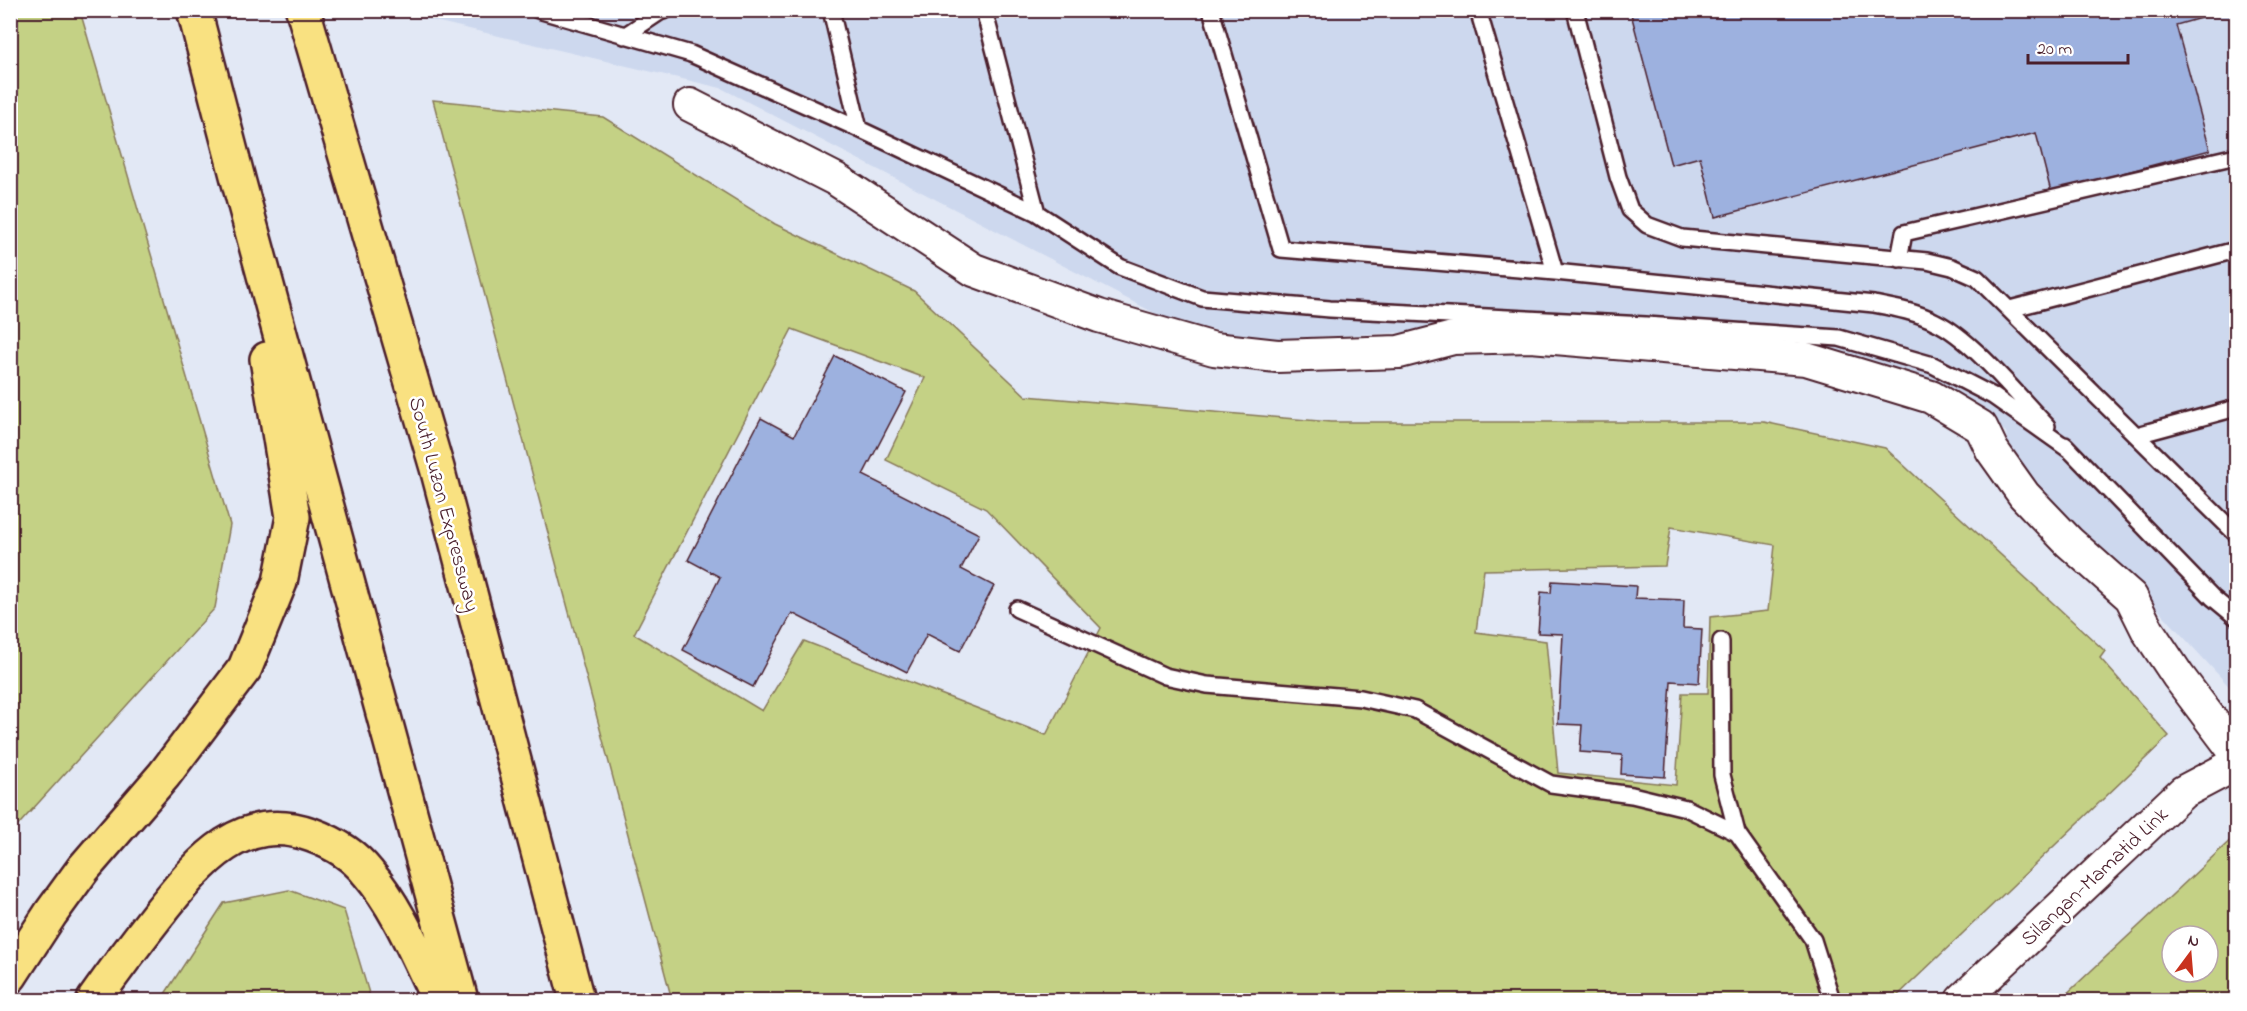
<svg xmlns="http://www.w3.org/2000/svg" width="2247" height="1011" viewBox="0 0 2247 1011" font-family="'Indie Flower',sans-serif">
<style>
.built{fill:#cdd8ee}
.green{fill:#c4d185;stroke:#877858;stroke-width:1.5;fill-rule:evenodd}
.building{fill:#9db1df;stroke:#4a1f2b;stroke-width:1.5}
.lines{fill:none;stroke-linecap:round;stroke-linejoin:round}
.service-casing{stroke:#4a1f2b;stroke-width:20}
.minor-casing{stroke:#4a1f2b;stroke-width:36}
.motorway-casing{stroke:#4a1f2b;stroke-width:38}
.service{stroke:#fff;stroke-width:15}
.minor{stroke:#fff;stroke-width:32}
.motorway{stroke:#f9e181;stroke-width:33}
.labels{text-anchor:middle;stroke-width:5;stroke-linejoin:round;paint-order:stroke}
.street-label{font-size:21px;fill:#4a1f2b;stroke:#fff}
</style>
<rect width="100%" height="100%" fill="#e2e8f5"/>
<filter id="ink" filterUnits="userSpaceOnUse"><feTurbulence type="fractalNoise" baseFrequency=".0167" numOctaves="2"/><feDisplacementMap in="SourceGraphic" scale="12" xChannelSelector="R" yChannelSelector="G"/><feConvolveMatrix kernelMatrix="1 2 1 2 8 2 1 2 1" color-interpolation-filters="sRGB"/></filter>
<g filter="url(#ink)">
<path class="built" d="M416,11H2236V694L2133,582L2010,462L2006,432L1952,390L1835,356L1479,328L1262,340L1168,320L721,88L418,17Z"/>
<path class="green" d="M11,10L80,11L230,525L215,608L11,833Z
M433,100L603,117L775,224L914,291L1026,396L1331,422H1764L1885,448L2105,651L2100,658L2169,736L1893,1000H672ZM792,329L925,378L886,460L986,509L1101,628L1046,735L804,641L762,711L634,634ZM1671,527L1775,545L1768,611L1710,617L1708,693H1682L1676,785L1558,773L1546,641L1476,632L1484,570L1665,566Z
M2236,835V1000H2060ZM2172,936H2208V972H2172Z
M289,890L344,910L371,1000H161L224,903Z"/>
<path class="building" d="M1630,10H2207L2208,16L2176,25L2210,150L2051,192L2036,133L1715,217L1700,157L1671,165Z
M835,356L906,392L863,475L979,534L961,569L994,586L960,651L927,634L907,672L792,613L753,687L683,650L720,577L688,560L761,418L794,436Z
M1552,581L1636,586L1635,598L1684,600L1683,628L1702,629L1699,683L1671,681L1665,777L1621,774L1622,755L1580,752L1582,725L1558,724L1563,634L1538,633L1541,592L1551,593Z"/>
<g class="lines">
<g class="service-casing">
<path id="service" d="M538,10L691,54L859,129L1037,213L1120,267L1202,298L1330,309L1646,325L1839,338L1933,365L1993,396L2071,451
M831,10L859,129
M984,10L1037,213
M1211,10L1281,249L1555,272L1874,304C1895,308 1917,312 1936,322C1972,339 2018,396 2047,426
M1478,10L1555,272
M1575,10L1618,177L1630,210L1647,225L1682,238L1927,261L1952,267L1977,278L2236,534
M624,36L660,12L666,10
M1899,259L1904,233L2236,156
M2010,309L2236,250
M2137,435L2236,408
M2065,445L2213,598L2236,617
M1017,609L1165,676L1207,685L1361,698L1415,710L1551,784L1632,795L1686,808L1737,833
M1721,641L1722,775L1737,833L1813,940L1832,1000"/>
</g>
<g class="minor-casing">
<path id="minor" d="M690,105L837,180L974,270L1099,316L1214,349L1277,356L1399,352L1453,338L1531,336L1806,359L1931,397L1981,427L1992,450L2024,495L2069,542L2131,597L2148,631L2178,676L2236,753
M1962,1000L2183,792L2236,764"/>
</g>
<g class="motorway-casing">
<path id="motorway" d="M194,10L239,183L461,1000
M303,10L437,468L577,1000
M10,976L51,913L83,869L164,775L245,668L280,582L293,517L267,359
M94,1000C115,970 137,941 159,913C200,862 240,810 312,835C334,843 354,855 368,873C399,909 418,958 439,1000"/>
</g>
<use href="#service" class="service"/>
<use href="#minor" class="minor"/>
<use href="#motorway" class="motorway"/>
</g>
</g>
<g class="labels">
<g class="street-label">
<text transform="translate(445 504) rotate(75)" y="7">South Luzon Expressway</text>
<text transform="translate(2094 876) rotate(-43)" y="7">Silangan-Mamatid Link</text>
</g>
</g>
<rect width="2247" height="1011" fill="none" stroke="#fff" stroke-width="36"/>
<rect x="18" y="18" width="2211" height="975" fill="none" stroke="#4a1f2b" stroke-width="2" filter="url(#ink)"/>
<g transform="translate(2190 954) rotate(16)"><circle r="28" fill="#ffffff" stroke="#b7a5aa" stroke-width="1.5"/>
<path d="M0-4.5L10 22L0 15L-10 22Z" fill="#c8321e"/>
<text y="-9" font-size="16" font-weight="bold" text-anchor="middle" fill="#4a1f2b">N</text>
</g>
<path d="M2028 54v9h100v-9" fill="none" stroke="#4a1f2b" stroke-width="3"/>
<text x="2037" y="54" font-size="18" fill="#4a1f2b" stroke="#ffffff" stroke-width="4.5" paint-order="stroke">20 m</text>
</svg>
